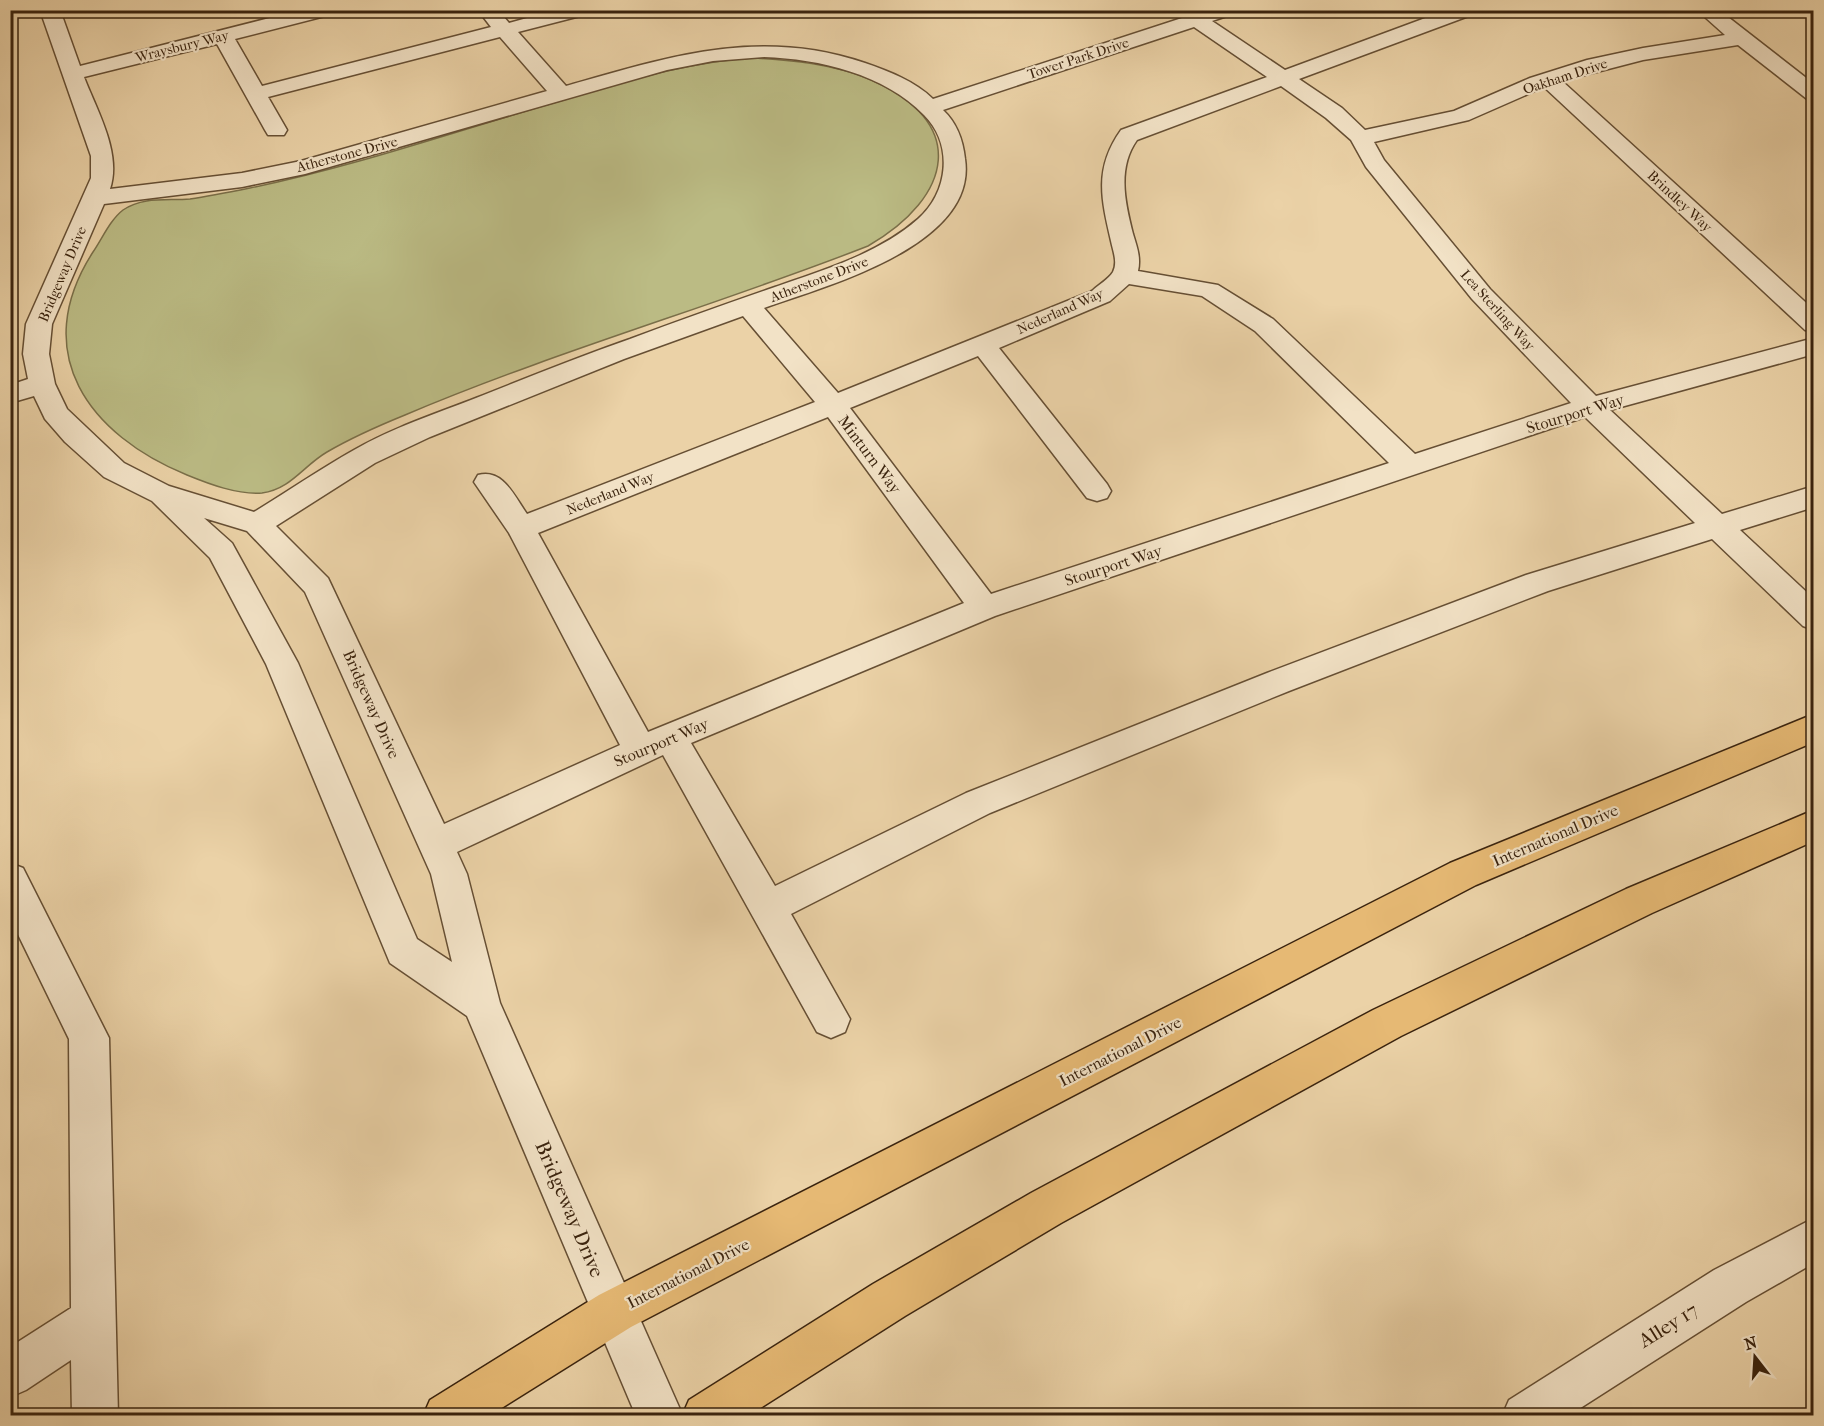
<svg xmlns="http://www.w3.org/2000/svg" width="1824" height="1426" viewBox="0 0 1824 1426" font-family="'IM FELL French Canon',serif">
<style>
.green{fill:#bbbb84;stroke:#7a6f49;stroke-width:1.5}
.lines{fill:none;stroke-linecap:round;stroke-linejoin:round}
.minor-casing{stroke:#664f34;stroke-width:3}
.major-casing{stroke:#3a230e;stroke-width:3}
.minor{fill:#f2e2c6;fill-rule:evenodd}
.major{fill:#e6b974;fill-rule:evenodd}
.wall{fill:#b8846d;stroke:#3a230e;stroke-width:1.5}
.building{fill:#d6997f;stroke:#3a230e;stroke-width:1.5}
.labels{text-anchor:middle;stroke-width:4.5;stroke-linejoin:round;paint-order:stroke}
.far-street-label{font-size:14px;fill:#3a230e;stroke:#f2e2c6}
.street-label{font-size:16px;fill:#3a230e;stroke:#f2e2c6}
.near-street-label{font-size:20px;fill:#3a230e;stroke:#f2e2c6}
</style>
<rect width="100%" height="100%" fill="#ebd2a7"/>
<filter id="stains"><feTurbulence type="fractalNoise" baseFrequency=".00333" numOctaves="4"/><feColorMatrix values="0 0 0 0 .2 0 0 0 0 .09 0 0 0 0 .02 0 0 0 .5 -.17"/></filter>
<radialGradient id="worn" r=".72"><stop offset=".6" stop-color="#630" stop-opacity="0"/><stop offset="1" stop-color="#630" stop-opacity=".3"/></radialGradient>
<path class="green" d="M752,58C792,60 832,64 869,79C970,122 953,197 868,246C715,306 556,351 405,415C378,426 351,438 327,452C303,466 291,489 262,493C238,495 209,484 187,475C89,435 28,353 93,252C102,239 110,220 123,210C144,196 167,201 190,199C210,196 230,192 250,188C357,166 462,129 567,99C628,81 687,62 752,58Z"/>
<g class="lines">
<g class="minor-casing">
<path id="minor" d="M40,10H60L80,66L301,10H335L333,14L235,39L262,86L491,27L478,10H498L509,23L556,10H590L588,14L518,32L566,86C668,57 759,27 865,63C888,71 915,81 933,99L1182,18L1174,10H1235L1233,14L1212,21L1285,70L1447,10H1476L1474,14L1299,79L1342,108L1365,130L1454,111L1530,78L1587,60L1643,48L1725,35L1697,10H1719L1814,84V101L1807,99L1738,45L1643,60L1562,81L1814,310V332L1805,330L1544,87L1469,120L1374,142L1384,160L1490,289L1596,396L1814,338V354L1610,410L1722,514L1814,486V507L1740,530L1814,599V630L1803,626L1712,539L1548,591L1289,691L990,813L791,914L850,1019L845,1032L831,1038L817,1032L663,755L457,852L467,874L500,1003L683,1416H636L467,1016L390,963L266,664L210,558L152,501L104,477L65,442L45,419L34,396L10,403V385L28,379L23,354L26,324L91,178V156ZM1194,27L1267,77L1121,130C1094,168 1101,198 1111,241C1113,251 1118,262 1113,272C1109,279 1098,285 1092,291L838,393L764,308C825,286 978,246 965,159C963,140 957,123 943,110ZM500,37L547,91L301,161L242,173L110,189C122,153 97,111 84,77L217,44L265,130L268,135H284L287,130L268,97ZM764,57C820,59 884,74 924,115C954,145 948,193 918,219C878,254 823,270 775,287C726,304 678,321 630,339C578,357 527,378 476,398C435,414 392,428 354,450C320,469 287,492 254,512L169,486L124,463L67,409L55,384L49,354L52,324L104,204L242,187L305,174L667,70L713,61ZM1281,86L1326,118L1351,140L1366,167L1472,299L1571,403L1415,454L1273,319L1218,285L1138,271C1141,258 1137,247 1133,234C1125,203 1117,168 1137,140ZM1129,284L1202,296L1255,331L1389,463L991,594L850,408L978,356L1087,498L1097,501L1107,498L1111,491L1107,484L999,348L1110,301ZM743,316L815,402L527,514C514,496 503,468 478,475L474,482L509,533L620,745L444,824L328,578L276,526L375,463L430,437L624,359ZM828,417L964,603L648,732L538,533ZM1585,417L1695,523L1526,575L1267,673L966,793L775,886L691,743L995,616ZM204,518L247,531L305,592L431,874L452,962L417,939L298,663L232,543Z
M10,863L23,868L109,1038L118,1416H72L71,1360L26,1390L10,1397V1347L71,1308L69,1039L10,918Z
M1814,1218V1263L1746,1302L1568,1416H1502L1509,1400L1714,1270Z"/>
</g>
<g class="major-casing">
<path id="major" d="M1814,714V742L1476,885L631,1327L489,1416H423L430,1400L599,1295L1450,863Z
M1814,810V841L1652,913L1401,1036L1061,1223L905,1316L748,1416H682L689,1400L873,1284L1031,1193L1373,1010L1626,889Z"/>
</g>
<use href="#minor" class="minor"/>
<use href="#major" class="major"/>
</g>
<path class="wall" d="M1651,1409L1656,1416H1630L1632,1414Z"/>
<path class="building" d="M1651,1409L1656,1416H1641Z"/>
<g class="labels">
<g class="far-street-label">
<text transform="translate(182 46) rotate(-14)" y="5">Wraysbury Way</text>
<text transform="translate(1078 58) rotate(-18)" y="5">Tower Park Drive</text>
<text transform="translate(1565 76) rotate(-18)" y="5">Oakham Drive</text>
<text transform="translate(347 154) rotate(-15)" y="5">Atherstone Drive</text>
<text transform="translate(1680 201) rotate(43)" y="5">Brindley Way</text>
<text transform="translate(62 274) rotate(-67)" y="5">Bridgeway Drive</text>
<text transform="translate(819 279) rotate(-21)" y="5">Atherstone Drive</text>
<text transform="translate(1498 310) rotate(48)" y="5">Lea Sterling Way</text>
<text transform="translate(1060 311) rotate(-24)" y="5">Nederland Way</text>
<text transform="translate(610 493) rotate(-22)" y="5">Nederland Way</text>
</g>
<g class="street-label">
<text transform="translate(1575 413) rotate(-17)" y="6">Stourport Way</text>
<text transform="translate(870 454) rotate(53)" y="6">Minturn Way</text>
<text transform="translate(1113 565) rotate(-18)" y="6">Stourport Way</text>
<text transform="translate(372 704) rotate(66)" y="6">Bridgeway Drive</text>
<text transform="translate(661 742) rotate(-23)" y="6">Stourport Way</text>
<text transform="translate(1555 835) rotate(-23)" y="6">International Drive</text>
<text transform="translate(1120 1051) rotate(-27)" y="6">International Drive</text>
<text transform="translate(688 1273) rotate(-27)" y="6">International Drive</text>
</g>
<g class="near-street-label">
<text transform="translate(570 1209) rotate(67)" y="7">Bridgeway Drive</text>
<text transform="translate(1668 1325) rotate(-32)" y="7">Alley 17</text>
</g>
</g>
<rect width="1824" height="1426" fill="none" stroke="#ebd2a7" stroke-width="36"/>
<rect x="12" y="12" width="1800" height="1402" fill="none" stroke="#3a230e" stroke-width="3"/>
<rect x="18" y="18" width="1788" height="1390" fill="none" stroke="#3a230e" stroke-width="1.5"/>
<g transform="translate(1755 1357) rotate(343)" stroke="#f2e2c6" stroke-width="4.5" paint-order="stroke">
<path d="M0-4.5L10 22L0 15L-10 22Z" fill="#3a230e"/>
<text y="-9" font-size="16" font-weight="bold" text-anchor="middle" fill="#3a230e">N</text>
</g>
<rect width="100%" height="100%" filter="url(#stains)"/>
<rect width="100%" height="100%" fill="url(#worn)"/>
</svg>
